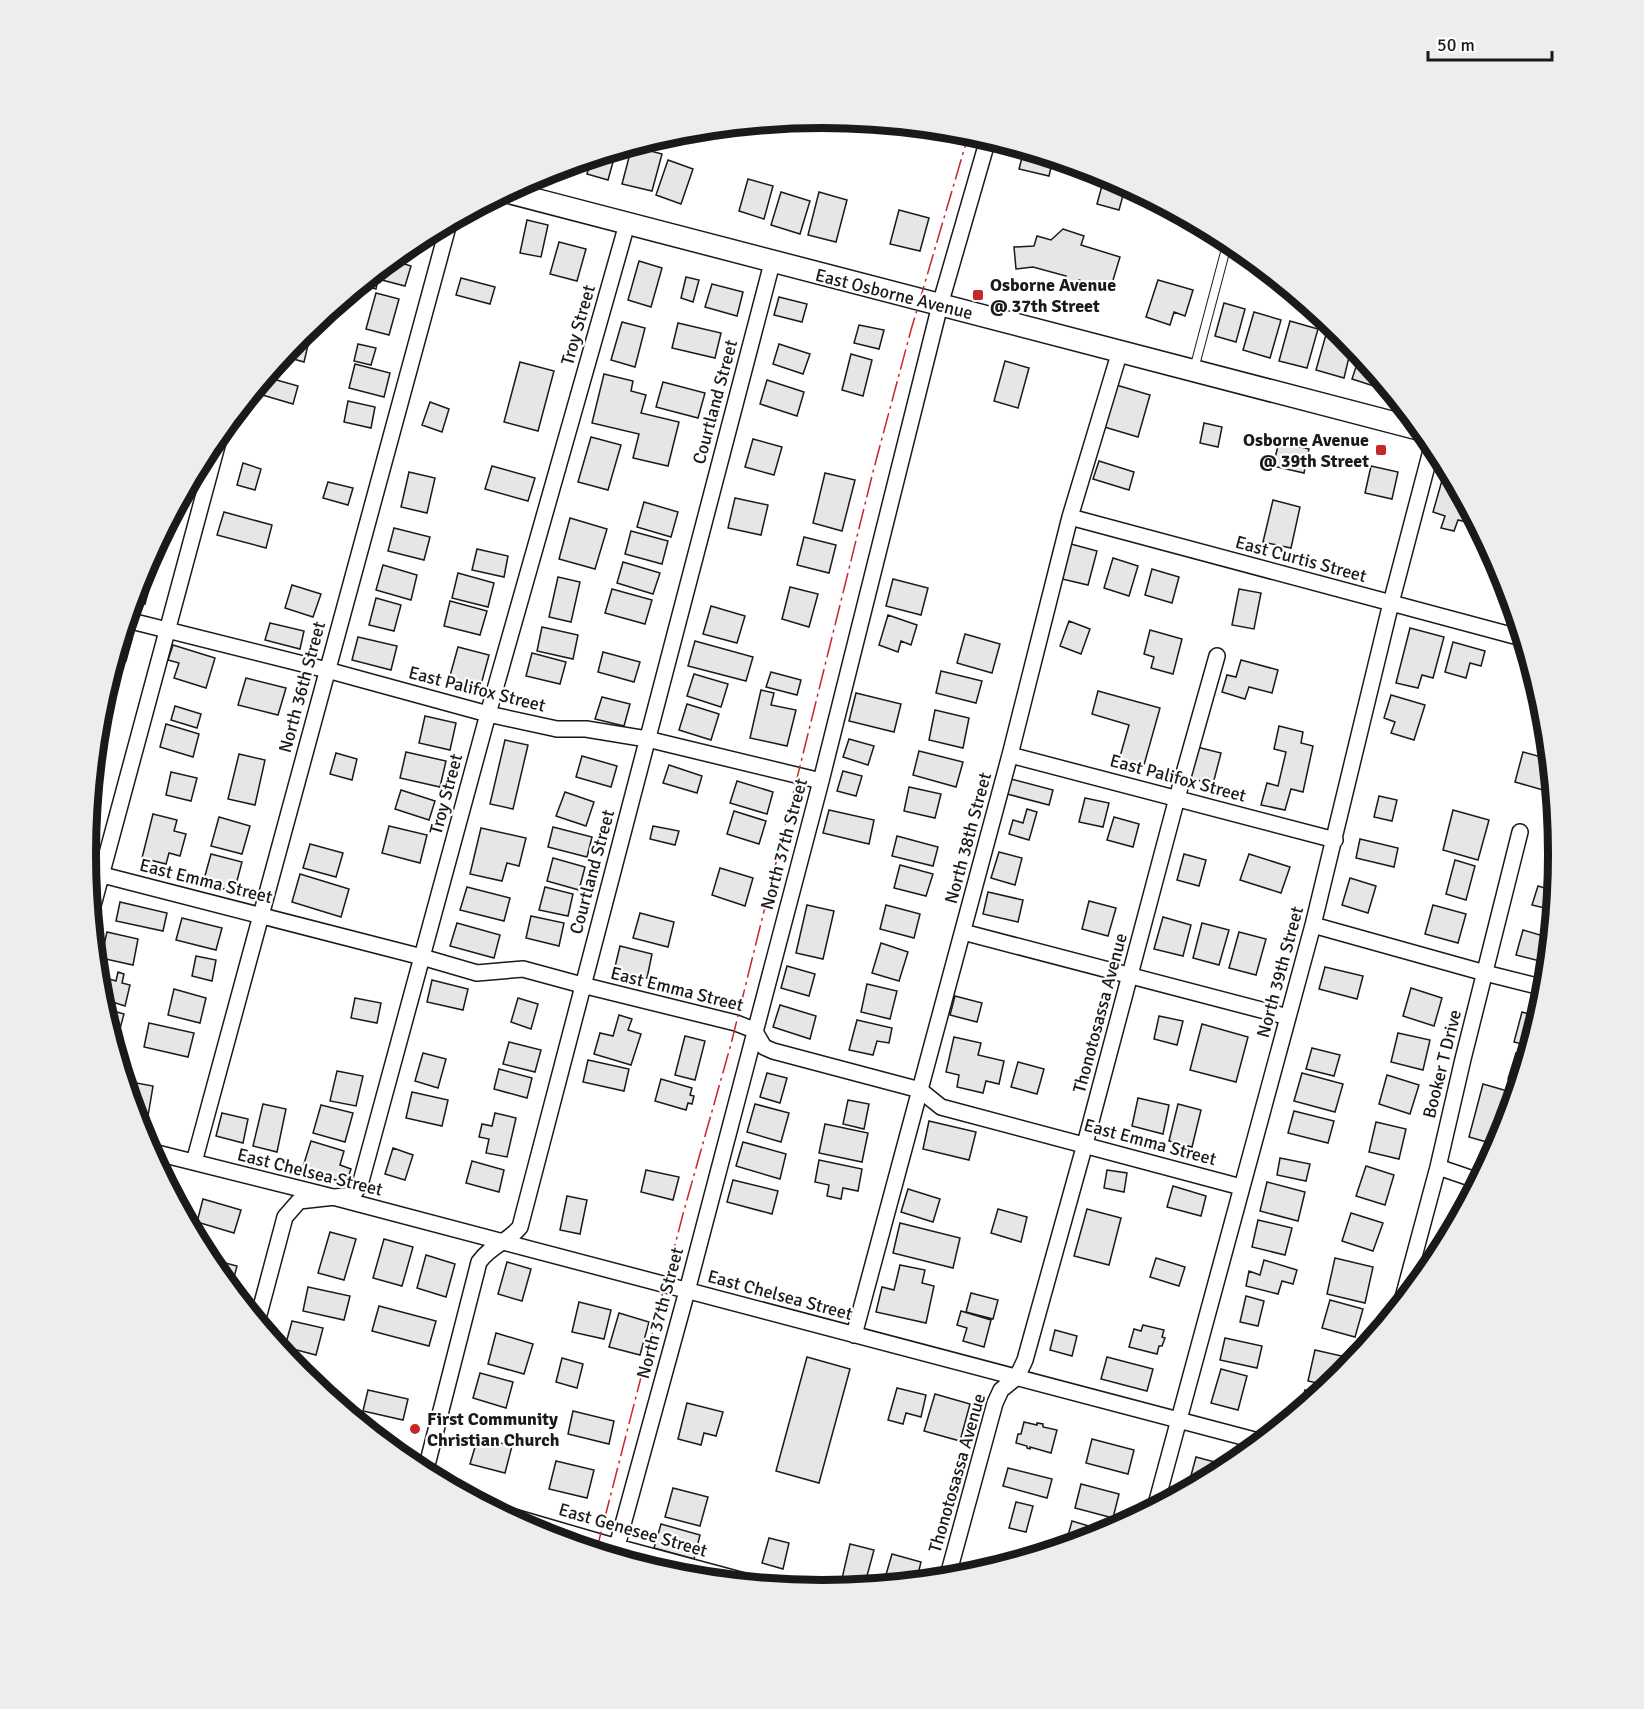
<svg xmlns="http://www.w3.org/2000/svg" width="1644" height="1709" viewBox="0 0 1644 1709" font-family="Signika,sans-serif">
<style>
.building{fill:#e6e6e6;stroke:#1a1a1a;stroke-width:1.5}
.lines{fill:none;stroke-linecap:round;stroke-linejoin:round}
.lane-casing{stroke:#1a1a1a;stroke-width:10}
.street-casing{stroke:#1a1a1a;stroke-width:18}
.secondary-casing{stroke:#1a1a1a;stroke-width:24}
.lane{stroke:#fff;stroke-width:8}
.street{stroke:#fff;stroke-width:15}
.secondary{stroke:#fff;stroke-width:21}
.power{stroke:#c62828;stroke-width:1.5;stroke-dasharray:21 4.5 3 4.5;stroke-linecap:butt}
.poi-dot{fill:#c62828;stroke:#fff;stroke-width:2}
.labels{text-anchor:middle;stroke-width:4.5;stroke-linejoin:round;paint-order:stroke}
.poi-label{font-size:18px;font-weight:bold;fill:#1a1a1a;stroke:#fff;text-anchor:start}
.street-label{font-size:18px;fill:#1a1a1a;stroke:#fff}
.rim{fill:none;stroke:#1a1a1a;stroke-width:8}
</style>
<rect width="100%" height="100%" fill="#fff"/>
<path class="building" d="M632,146L662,154L652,191L622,184Z
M1024,150L1053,159L1049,176L1019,169Z
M616,151L608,180L587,174L591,159Z
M668,160L693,169L681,204L656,195Z
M582,161L580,170L565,166Z
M748,179L773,186L764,219L739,211Z
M1103,182L1125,188L1119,210L1097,204Z
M781,192L810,201L800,234L771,225Z
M819,192L847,200L836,242L808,235Z
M899,210L929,218L920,251L890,244Z
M1181,215L1202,226L1179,221Z
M527,220L548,225L541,257L520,253Z
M1063,229L1084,236L1081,245L1120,257L1110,290L1079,280L1078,286L1064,282L1066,276L1033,267L1016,269L1014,247L1034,246L1037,236L1051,240Z
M559,242L586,249L577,281L550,274Z
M391,260L411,266L405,286L378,279L376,289L362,285L363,283Z
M639,261L662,268L651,307L628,300Z
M686,277L699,280L693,302L681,298Z
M461,278L495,287L490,304L456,295Z
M1158,280L1193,290L1185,316L1174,312L1170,325L1146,317Z
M712,284L743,292L737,316L705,307Z
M376,293L399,299L389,335L366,329Z
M779,297L807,304L802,322L774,315Z
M1224,303L1245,309L1236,342L1215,336Z
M1254,312L1281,320L1270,358L1243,350Z
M1290,321L1318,329L1307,368L1279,361Z
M622,322L645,328L635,367L611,360Z
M678,323L721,333L715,358L672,348Z
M859,325L884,330L879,349L854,343Z
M1327,331L1345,336L1352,345L1344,378L1316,370Z
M298,338L309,341L304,362L283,356Z
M358,344L376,348L371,365L354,361Z
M779,344L810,354L803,374L773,364Z
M851,354L872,360L863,396L842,390Z
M1360,355L1382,382L1380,388L1352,379Z
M1005,361L1029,368L1018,408L994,401Z
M520,362L554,371L538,431L504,422Z
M355,364L390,373L384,397L349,388Z
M604,374L633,381L631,391L646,395L641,413L679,422L668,466L633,458L639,434L592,423Z
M266,377L298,386L293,404L259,394L263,380Z
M767,380L804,392L797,416L760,404Z
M663,382L705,393L698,418L656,407Z
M1113,384L1150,395L1138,437L1101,426Z
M348,401L375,407L371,428L344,422Z
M430,402L449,409L442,432L422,425Z
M1204,423L1222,427L1218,447L1200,443Z
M591,437L621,445L608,490L578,482Z
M753,439L782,447L774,475L745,467Z
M1279,442L1309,449L1304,473L1273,466Z
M1099,461L1134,472L1129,490L1093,479Z
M243,463L261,469L255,490L237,485Z
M492,466L535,478L528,501L485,489Z
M1371,466L1398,472L1392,499L1365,493Z
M409,472L435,478L427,513L401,507Z
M825,473L855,480L842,531L813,523Z
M1443,477L1453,480L1473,517L1471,523L1458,520L1454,531L1441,528L1445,516L1433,512Z
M328,482L353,488L348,505L323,498Z
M735,498L768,505L761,535L728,528Z
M1273,500L1300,507L1291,548L1263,542Z
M644,502L678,512L671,537L637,527Z
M224,512L272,525L266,548L217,535Z
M171,517H174L166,547L157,545Z
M570,518L607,529L595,569L559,559Z
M394,528L430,537L424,560L388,551Z
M631,531L668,541L662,564L625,554Z
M804,537L836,545L829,573L797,565Z
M1071,544L1097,551L1088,585L1062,579Z
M477,549L508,556L504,577L472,570Z
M1113,558L1138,566L1129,596L1104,588Z
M623,562L660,573L653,594L617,583Z
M383,565L417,575L411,600L376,590Z
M1152,569L1179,577L1172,603L1145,595Z
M458,573L494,583L488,607L452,598Z
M558,577L580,582L571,622L549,617Z
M140,578L151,581L145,604L133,601Z
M893,579L928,588L921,615L886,606Z
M292,585L321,594L313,617L285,608Z
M790,587L818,594L809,627L782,619Z
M612,589L652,600L645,624L605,613Z
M1239,589L1261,593L1254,629L1232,625Z
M376,598L401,605L394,631L369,625Z
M450,601L487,611L480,635L444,626Z
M711,606L745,616L737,643L703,634Z
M888,615L917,625L911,645L901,641L898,652L879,645Z
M1069,621L1090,629L1081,654L1060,646Z
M270,623L304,631L300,649L265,640Z
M542,627L578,635L573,659L537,651Z
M1410,628L1444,637L1433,678L1422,675L1418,688L1396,683Z
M1150,630L1182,639L1173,674L1151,668L1154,657L1144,654Z
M965,634L1000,644L992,673L957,663Z
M122,636L132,639L126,661L116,658Z
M358,637L397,646L391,670L352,660Z
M695,641L753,657L746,681L688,666Z
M1453,642L1485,651L1481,666L1470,663L1466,678L1445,672Z
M173,645L215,658L206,688L174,678L179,663L168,660Z
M458,647L489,655L479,692L448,683Z
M603,652L640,662L634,682L598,672Z
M532,653L566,662L560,684L526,676Z
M1241,660L1278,670L1272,693L1249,687L1245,699L1222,692L1227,675L1236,677Z
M941,671L982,681L976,703L936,693Z
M771,672L801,680L797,695L766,687Z
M694,674L728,684L721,707L687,696Z
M246,678L286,688L278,715L238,705Z
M1537,687L1542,703L1533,700Z
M761,690L774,693L771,705L796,710L787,746L750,738Z
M1098,691L1160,708L1144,765L1119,760L1129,725L1092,714Z
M856,693L901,704L894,732L849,721Z
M1391,695L1425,705L1414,740L1391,733L1395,722L1384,718Z
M104,696L106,697L100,720H99L100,710Z
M602,697L630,704L624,726L595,719Z
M687,704L719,714L711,740L679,730Z
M175,706L201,714L197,728L171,720Z
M935,710L969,718L963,748L929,740Z
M425,716L456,723L450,750L419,743Z
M166,724L199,734L193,757L160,747Z
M1279,726L1303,732L1301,743L1313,746L1303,792L1291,789L1285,810L1261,805L1267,783L1278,786L1286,752L1274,749Z
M849,739L874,746L868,765L843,757Z
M505,740L528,745L513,809L490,804Z
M1197,747L1221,753L1213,784L1189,778Z
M919,751L963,762L956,787L913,775Z
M406,752L446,761L440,787L400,778Z
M1523,752L1549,759L1550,766L1543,790L1515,782Z
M336,753L357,759L352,780L330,774Z
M239,754L265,760L255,805L228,799Z
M582,756L617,766L611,787L576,777Z
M669,765L702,776L697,793L663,783Z
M843,771L862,776L856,796L837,791Z
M171,772L197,778L191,801L166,795Z
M1011,779L1053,790L1049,805L1007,794Z
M737,781L773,792L767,814L730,803Z
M909,787L941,794L935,818L904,811Z
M401,790L435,801L429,820L395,809Z
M565,792L594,802L586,826L556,816Z
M1379,796L1397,800L1392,821L1374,817Z
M1085,798L1109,803L1103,827L1079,822Z
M1027,809L1037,812L1029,840L1009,834L1013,820L1023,823Z
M829,810L874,820L869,844L823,833Z
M1453,810L1489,820L1478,860L1443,850Z
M734,811L766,821L759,844L727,834Z
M153,814L177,820L174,831L186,834L180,856L169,853L166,864L142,858Z
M219,817L250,826L242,854L211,846Z
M1114,817L1139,824L1133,847L1107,840Z
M389,826L427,835L420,863L382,853Z
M653,826L679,831L675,845L650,839Z
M553,827L592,837L587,857L548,847Z
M481,828L526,838L519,866L507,863L502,881L470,874Z
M897,836L938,847L933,866L892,856Z
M1360,839L1398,848L1394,867L1356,858Z
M1552,842L1557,843L1558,862L1547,859Z
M310,844L343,853L336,877L303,868Z
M999,852L1022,858L1015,885L991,878Z
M211,854L242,862L234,892L203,883Z
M1184,854L1206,860L1199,886L1177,880Z
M1249,854L1290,867L1281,893L1240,880Z
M553,858L585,867L579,890L547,881Z
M1455,860L1475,866L1466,900L1446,894Z
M900,865L933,874L926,896L894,888Z
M720,868L753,878L745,906L712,895Z
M300,874L349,889L341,917L292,902Z
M1350,878L1376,886L1368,913L1342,905Z
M1538,886L1555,891L1553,910L1532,905Z
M467,887L510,898L504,921L460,910Z
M545,887L573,894L568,916L539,910Z
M988,892L1023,900L1018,922L983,914Z
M1089,901L1116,908L1108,936L1082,929Z
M120,902L167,913L163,931L116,921Z
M807,905L834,911L823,959L796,953Z
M886,905L920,914L914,938L880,929Z
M1433,905L1466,914L1458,943L1425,934Z
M640,913L674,922L668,947L633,938Z
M531,916L564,923L559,946L526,938Z
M1163,917L1191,925L1183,956L1154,949Z
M182,918L222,928L216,950L176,940Z
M457,923L500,935L494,958L450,946Z
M1202,923L1229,930L1219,965L1193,958Z
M1523,930L1550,938L1548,963L1516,955Z
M107,932L138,939L133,965L101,958Z
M1239,932L1266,939L1256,975L1229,968Z
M881,943L908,952L899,981L872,973Z
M620,946L652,954L647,978L614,971Z
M196,956L216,960L212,981L192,976Z
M787,966L815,974L809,996L781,988Z
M1325,967L1363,976L1357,999L1319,989Z
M118,972L124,974L122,983L130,985L125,1006L100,998L97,973L109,977V979L116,981Z
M432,980L468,989L463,1010L427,1002Z
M867,984L897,991L890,1019L861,1012Z
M1411,988L1442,998L1434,1026L1403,1016Z
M174,989L206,998L200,1023L168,1015Z
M955,996L982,1003L977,1022L950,1015Z
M355,998L381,1003L377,1023L351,1018Z
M518,998L538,1004L531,1029L511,1022Z
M780,1005L816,1016L810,1039L773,1027Z
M103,1008L124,1014L116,1043L113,1042Z
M1522,1012L1539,1017L1530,1046L1514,1042Z
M619,1015L632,1019L628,1030L641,1034L631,1065L594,1054L600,1033L613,1036Z
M1159,1016L1183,1021L1177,1045L1154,1039Z
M857,1020L892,1028L889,1043L877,1041L873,1055L849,1050Z
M149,1023L194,1033L188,1057L144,1047Z
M1202,1024L1248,1037L1236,1082L1190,1070Z
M1398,1033L1430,1040L1423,1070L1391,1062Z
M685,1036L705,1041L695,1080L675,1075Z
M954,1037L981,1043L978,1055L1004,1061L999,1084L986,1081L983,1093L957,1087L959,1075L946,1072Z
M509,1042L541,1050L535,1072L503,1064Z
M1312,1048L1340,1055L1334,1076L1306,1069Z
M423,1053L446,1059L438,1088L415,1081Z
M1516,1053L1527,1056L1519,1082L1508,1079Z
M588,1060L629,1069L624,1091L583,1082Z
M1018,1062L1044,1069L1037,1094L1011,1087Z
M499,1069L532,1078L527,1098L494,1089Z
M337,1071L363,1076L356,1106L330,1101Z
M767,1073L787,1078L780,1103L760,1097Z
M1302,1073L1343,1084L1335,1112L1294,1101Z
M1387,1075L1419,1085L1410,1114L1379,1104Z
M661,1079L692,1088L690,1095L694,1096L692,1104L688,1103L686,1110L655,1101Z
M131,1082L153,1086L146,1128L139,1127L129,1095Z
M1483,1084L1511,1092L1497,1145L1469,1137Z
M412,1092L448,1100L442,1126L406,1118Z
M1138,1098L1169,1105L1163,1134L1132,1126Z
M848,1100L869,1104L864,1129L843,1124Z
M263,1104L286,1109L277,1152L253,1146Z
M755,1104L789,1113L781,1142L747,1132Z
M1178,1104L1201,1110L1192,1147L1169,1141Z
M321,1105L353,1113L345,1142L313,1133Z
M1294,1111L1334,1121L1328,1143L1288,1133Z
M222,1113L248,1119L243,1143L216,1136Z
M495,1113L516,1118L507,1157L486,1153L489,1139L479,1137L482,1124L492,1126Z
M929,1121L976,1132L969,1160L923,1149Z
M1376,1122L1406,1129L1399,1159L1369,1152Z
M825,1124L868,1133L862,1162L819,1153Z
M311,1141L344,1151L340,1165L351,1169L346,1183L302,1170Z
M743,1142L786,1154L780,1179L736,1166Z
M393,1148L413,1155L405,1180L385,1174Z
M1280,1158L1310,1164L1306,1181L1277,1175Z
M819,1160L862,1169L858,1191L843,1188L841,1199L827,1196L829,1185L815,1182Z
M472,1161L504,1170L499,1192L466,1183Z
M1366,1166L1394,1175L1385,1205L1356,1196Z
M646,1170L679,1177L673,1200L641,1192Z
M1107,1170L1127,1173L1124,1192L1104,1188Z
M733,1180L778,1191L772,1214L727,1202Z
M1267,1182L1305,1192L1298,1221L1260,1211Z
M1173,1186L1206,1196L1201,1216L1167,1207Z
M908,1189L940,1199L933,1222L901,1212Z
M567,1196L587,1200L580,1234L560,1230Z
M203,1199L241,1210L234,1233L197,1222Z
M998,1209L1027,1217L1021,1242L991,1233Z
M1087,1209L1121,1218L1109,1265L1074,1256Z
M1351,1213L1383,1223L1373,1251L1342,1241Z
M1258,1220L1292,1228L1285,1255L1252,1247Z
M900,1223L960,1238L953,1268L893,1253Z
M330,1232L356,1239L344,1280L318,1273Z
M384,1239L413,1247L402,1286L373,1278Z
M426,1255L455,1264L446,1297L417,1288Z
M206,1258L237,1266L231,1289L209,1263Z
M1156,1258L1185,1267L1179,1286L1150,1277Z
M1335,1258L1373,1267L1365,1303L1327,1294Z
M1264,1260L1297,1270L1293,1284L1282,1281L1278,1294L1246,1286L1249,1271L1260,1275Z
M507,1262L531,1269L522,1301L498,1294Z
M900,1265L925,1270L922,1283L934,1286L926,1323L876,1312L882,1287L894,1290Z
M308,1287L350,1296L344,1320L303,1311Z
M971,1293L998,1300L993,1319L966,1312Z
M1246,1296L1264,1301L1258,1326L1240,1322Z
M1330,1300L1363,1309L1355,1337L1322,1328Z
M579,1302L611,1310L604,1339L572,1332Z
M379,1306L436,1321L429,1346L372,1331Z
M961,1311L991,1320L984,1347L963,1341L967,1328L957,1325Z
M619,1313L649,1322L640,1355L609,1347Z
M292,1321L323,1328L316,1355L285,1347Z
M1143,1325L1164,1330L1162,1337L1165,1338L1162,1346H1159L1157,1354L1129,1347L1134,1329L1141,1331Z
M1055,1330L1077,1336L1072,1356L1050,1350Z
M496,1333L533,1344L524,1374L488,1364Z
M1225,1338L1262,1346L1257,1368L1220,1360Z
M1315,1350L1346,1357L1341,1377L1330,1386L1308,1381Z
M807,1357L850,1369L819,1483L776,1471Z
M1107,1357L1153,1369L1147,1391L1101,1379Z
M562,1358L583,1364L577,1388L556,1382Z
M1221,1369L1247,1376L1238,1410L1211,1403Z
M480,1373L513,1382L506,1408L473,1398Z
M897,1388L926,1395L921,1417L906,1413L903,1424L888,1420Z
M368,1390L408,1399L403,1420L363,1411Z
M1305,1390L1319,1395L1299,1412Z
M935,1394L970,1404L960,1441L924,1431Z
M687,1403L723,1412L716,1436L704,1433L701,1445L678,1439Z
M573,1411L614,1421L609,1444L568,1434Z
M1024,1422L1037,1425V1423L1043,1424V1427L1057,1430L1051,1453L1030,1447V1449L1027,1448V1446L1016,1443L1018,1434H1021Z
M478,1437L512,1446L505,1473L470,1464Z
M1092,1439L1134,1450L1128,1474L1086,1463Z
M1196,1457L1226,1465L1224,1471L1214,1476L1207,1474L1205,1481L1197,1485L1189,1483Z
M556,1461L594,1470L587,1498L549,1489Z
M1008,1468L1052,1479L1047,1498L1003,1486Z
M1081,1484L1119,1494L1113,1518L1075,1508Z
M673,1488L708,1497L700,1526L665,1517Z
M1016,1502L1033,1506L1026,1532L1009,1528Z
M1072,1521L1109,1532L1072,1545L1066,1543Z
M661,1524L700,1535L694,1559L654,1548Z
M769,1538L789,1543L783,1569L762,1563Z
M850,1544L874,1550L864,1587L847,1588L840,1587Z
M892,1554L921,1562L916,1582L883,1585Z"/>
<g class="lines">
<g class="lane-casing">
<path id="lane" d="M1194,369L1228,241"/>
</g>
<g class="street-casing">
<path id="street" d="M1070,517L1522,638
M127,620L327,670L488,714L557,729H586L647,739L821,781
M1010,755L1335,840
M87,871L422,957L477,973L523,969L582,985L736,1023L754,1030L764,1047L773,1051L920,1090L941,1107L1241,1187
M91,913L221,431
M1313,925L1485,973L1545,988
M963,932L1288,1017
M149,1151L329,1196L1262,1442
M194,1162L449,223
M1438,1167L1479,1181
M1401,1305L1438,1167L1463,1059L1520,832
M257,1322L285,1217L299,1201L353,1195L360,1185L488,714L627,224
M854,1335L1010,755L1070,517L1120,351
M425,1473L479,1262C491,1245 507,1243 520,1227L772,263
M1155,1508L1313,925L1391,603L1433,443
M497,1512L617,1547L759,1585
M614,1557L687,1291L821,781L940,305L988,139
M947,1579L995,1403L1001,1390L1017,1377L1025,1360L1085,1144L1177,798L1217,656"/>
</g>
<g class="secondary-casing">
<path id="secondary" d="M507,192C811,274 1117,350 1422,430"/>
</g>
<use href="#lane" class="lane"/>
<use href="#street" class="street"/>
<use href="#secondary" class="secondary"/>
<path class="power" d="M596,1552L683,1214L731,1044L874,468L911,330L969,133"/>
</g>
<g class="poi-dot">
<rect x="972" y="289" width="12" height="12" rx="3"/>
<rect x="1375" y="444" width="12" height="12" rx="3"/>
<circle cx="415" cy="1429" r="6"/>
</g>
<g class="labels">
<g class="poi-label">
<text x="990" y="291">Osborne Avenue<tspan x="990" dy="21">@ 37th Street</tspan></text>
<text x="1369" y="446" text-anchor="end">Osborne Avenue<tspan x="1369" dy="21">@ 39th Street</tspan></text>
<text x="427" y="1425">First Community<tspan x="427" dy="21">Christian Church</tspan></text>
</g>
<g class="street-label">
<text transform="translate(894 294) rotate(14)" y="6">East Osborne Avenue</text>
<text transform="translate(578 325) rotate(-74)" y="6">Troy Street</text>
<text transform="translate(715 402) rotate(-75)" y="6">Courtland Street</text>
<text transform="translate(1301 559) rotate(15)" y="6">East Curtis Street</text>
<text transform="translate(302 687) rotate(-75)" y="6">North 36th Street</text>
<text transform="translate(477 689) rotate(14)" y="6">East Palifox Street</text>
<text transform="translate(1178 778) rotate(15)" y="6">East Palifox Street</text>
<text transform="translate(446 794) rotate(-75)" y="6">Troy Street</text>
<text transform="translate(968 838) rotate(-75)" y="6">North 38th Street</text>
<text transform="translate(784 844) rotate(-75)" y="6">North 37th Street</text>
<text transform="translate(592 872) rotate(-75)" y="6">Courtland Street</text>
<text transform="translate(206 881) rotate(14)" y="6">East Emma Street</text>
<text transform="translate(1280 972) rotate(-75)" y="6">North 39th Street</text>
<text transform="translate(677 989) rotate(14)" y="6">East Emma Street</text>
<text transform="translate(1100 1013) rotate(-75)" y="6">Thonotosassa Avenue</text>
<text transform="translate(1442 1064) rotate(-76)" y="6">Booker T Drive</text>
<text transform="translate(1150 1142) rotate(15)" y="6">East Emma Street</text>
<text transform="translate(310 1172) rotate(14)" y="6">East Chelsea Street</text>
<text transform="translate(780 1295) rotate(15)" y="6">East Chelsea Street</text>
<text transform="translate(660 1313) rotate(-75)" y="6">North 37th Street</text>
<text transform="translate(957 1473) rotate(-74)" y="6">Thonotosassa Avenue</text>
<text transform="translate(633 1530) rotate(16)" y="6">East Genesee Street</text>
</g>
</g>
<path d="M0 0H1644V1709H0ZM96 854a726 726 0 1 1 1452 0a726 726 0 1 1-1452 0Z" fill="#ededed" fill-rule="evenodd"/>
<path class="rim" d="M96 854a726 726 0 1 1 1452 0a726 726 0 1 1-1452 0Z"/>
<path d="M1428 51v9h124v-9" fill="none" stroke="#1a1a1a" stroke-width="3"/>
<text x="1437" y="51" font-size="18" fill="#1a1a1a" stroke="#ffffff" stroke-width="4.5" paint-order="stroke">50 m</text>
</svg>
